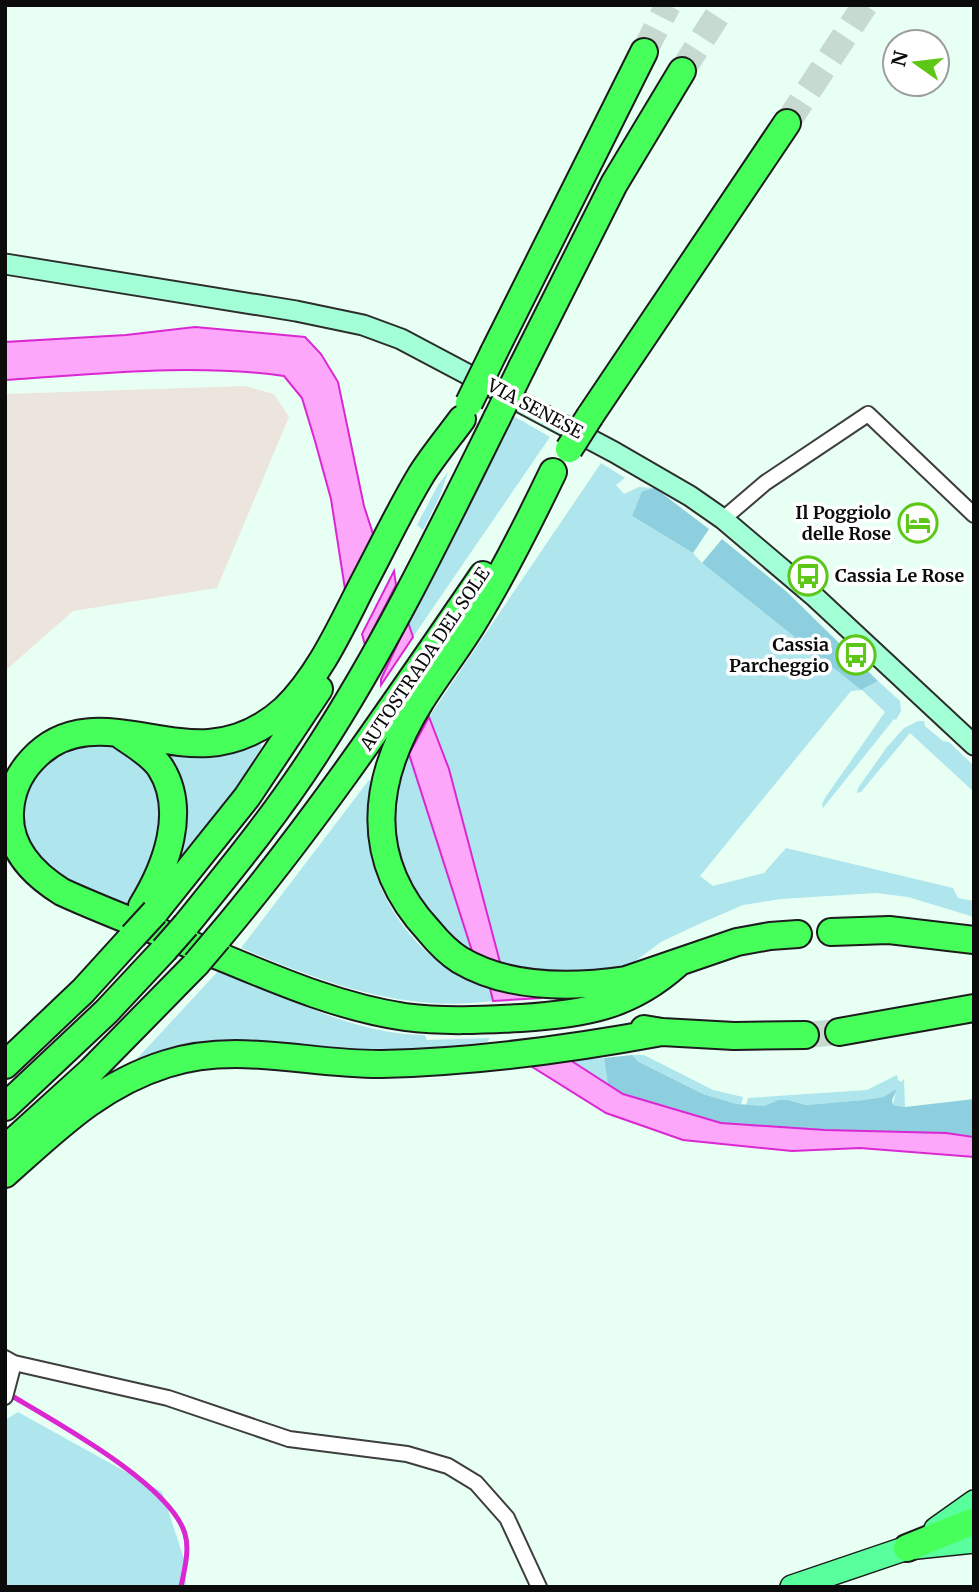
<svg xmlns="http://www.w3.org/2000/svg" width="979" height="1592" viewBox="0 0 979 1592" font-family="Merriweather,serif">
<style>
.industrial{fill:#ebe5dd}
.green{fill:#afe5ed}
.forest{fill:#8dcfdf}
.water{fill:#fca7fa;stroke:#da27d2;stroke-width:2}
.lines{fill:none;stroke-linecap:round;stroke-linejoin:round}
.stream{stroke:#da27d2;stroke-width:5}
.highway-tunnel{stroke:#c7dad0;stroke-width:26;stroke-dasharray:26 13;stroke-linecap:butt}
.street-casing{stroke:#3e3e3e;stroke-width:18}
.secondary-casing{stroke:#2d2d2d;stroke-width:23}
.primary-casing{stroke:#1c1c1c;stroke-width:26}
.highway-casing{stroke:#1c1c1c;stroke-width:30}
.street{stroke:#fff;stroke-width:14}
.secondary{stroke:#a3ffd5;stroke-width:19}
.primary{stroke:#58ff9c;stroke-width:23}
.highway{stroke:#46ff5a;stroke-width:26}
.highway-bridge-casing{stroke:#1c1c1c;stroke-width:30;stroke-linecap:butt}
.highway-bridge{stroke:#46ff5a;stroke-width:26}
.labels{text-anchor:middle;stroke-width:7;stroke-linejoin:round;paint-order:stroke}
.street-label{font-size:18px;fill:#0b0b0b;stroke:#fff}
.poi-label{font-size:18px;font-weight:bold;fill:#0b0b0b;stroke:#fff;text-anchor:end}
</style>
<rect width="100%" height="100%" fill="#e8fff3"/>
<path class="industrial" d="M245,386L274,394L289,417L217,588L73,611L5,671V394Z"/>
<path class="green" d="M510,414L550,437L413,637L408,622Z
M601,463L625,478L616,485L624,494L639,487L655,488L642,491L632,516L693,553L702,563L861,690L878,681L900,701L901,711L896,720L894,719L823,808L822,804L825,798L885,712L862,690L851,691L700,876L713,886L764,873L786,848L953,888L958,898L974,901V917L908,897L876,893L781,899L743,905L699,924L661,942L634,962L617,970L545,975L501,966L449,769L429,717Z
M448,472L440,496L423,530L417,525L438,485Z
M918,721H924L925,726L943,741L949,742L974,766V792L910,733L861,792L857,793L858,788L887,747L904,728Z
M70,743H111L115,748L136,755L158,783L166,829L133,908C63,873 6,882 28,780Z
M258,743L261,744V748L231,795L176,861L163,754C196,761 228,760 258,743Z
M409,754L473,954L439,930L403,880L391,829L400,765L405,766Z
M369,780L372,782C369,800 366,818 368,836C373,902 425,970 490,988L493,1001C473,1003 453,1005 433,1003C367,999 301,973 241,948Z
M222,967C285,998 353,1034 425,1035L427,1040L490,1038L487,1042L432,1048L131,1065Z
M632,1055H644L713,1090L743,1097L741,1105L703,1094L639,1062Z
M604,1058L608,1085L570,1060Z
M897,1075L898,1080L901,1082L904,1079L905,1107L893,1105L896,1091L883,1097L863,1100L806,1105L788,1100H778L764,1106L746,1105L748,1098L867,1090Z
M18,1412L162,1492L186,1565V1587H5V1420Z"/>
<path class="forest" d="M655,488L709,529L693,553L632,516L642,491Z
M722,539L787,592L878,681L861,690L702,563Z
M632,1055L639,1062L703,1094L737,1104L764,1106L778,1100H788L806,1105L863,1100L883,1097L897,1089L892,1100L893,1105L905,1107L974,1099V1137L946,1133L825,1130L721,1123L623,1094L608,1085L604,1058Z"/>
<path class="water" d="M195,327L305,337L321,354L338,382L364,506L376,543L347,602L331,499L315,441L302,398L284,376C192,363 97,374 5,380V342L126,335Z
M394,571L396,585L365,645L362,634Z
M408,622L413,637L381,685V679Z
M429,717L449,769L501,966L473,954L409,754Z
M490,988L540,994L541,998L493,1001Z
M570,1060L623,1094L721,1123L825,1130L946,1133L974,1137V1157L860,1148L792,1151L683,1140L606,1113L526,1063Z"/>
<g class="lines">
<path class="stream" d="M7,1393C52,1420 171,1484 185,1534C190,1550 184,1571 181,1587"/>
<path class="highway-tunnel" d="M644,52L668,5
M682,71L724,5
M787,123L865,5
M805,1035L839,1032"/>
<g class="street-casing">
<path id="street" d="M723,519L765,483L868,414L974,515
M5,1358L14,1363L168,1398L289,1439L407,1454L448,1466L476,1483L507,1518L539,1587
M5,1397L14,1363"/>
</g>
<g class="secondary-casing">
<path id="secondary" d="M5,264L296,311L363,325L401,339L614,452L690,496L723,519L815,597L974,745"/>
</g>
<g class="primary-casing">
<path id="primary" d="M936,1529L974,1502
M792,1587L907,1548L974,1541"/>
</g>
<g class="highway-casing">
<path id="highway" d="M494,352L644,52
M522,367L614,184L682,71
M590,416L787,123
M462,419C448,438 433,456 421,475C401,508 384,544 366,578C343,622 321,674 285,709C264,728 237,741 209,743C149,747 81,706 32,760C19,774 11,792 10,812C8,849 33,874 62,892C110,914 160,932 209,952C272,978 337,1007 405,1017C443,1022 483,1020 521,1018C583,1014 629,1007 677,964
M553,472C529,522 505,570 476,618C459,647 438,673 420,702C371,781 363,860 429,931C438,942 449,953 460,960C509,989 572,988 626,980L737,942L770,936L798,934
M122,736C135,745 151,754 160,767C188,810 166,867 142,906
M155,912L247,797L319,689
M186,925C232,868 278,812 317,751C386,645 441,531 497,418
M831,932L889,930L974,940
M218,938C315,823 398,699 483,575
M644,1029L662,1032L734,1036L805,1035
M839,1032L974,1008
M5,1065L83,991L133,936
M5,1107L107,1011L164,950
M5,1149L91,1071L196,964
M5,1174C56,1129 99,1085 166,1064C236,1041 311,1065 382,1064C476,1062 570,1049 662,1032
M907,1548L974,1521"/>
</g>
<use href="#street" class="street"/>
<use href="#secondary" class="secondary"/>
<use href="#primary" class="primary"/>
<use href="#highway" class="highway"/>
<g class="highway-bridge-casing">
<path id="highway-bridge" d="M469,403L494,352
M497,418L522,367
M569,449L590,416
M133,936L155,912
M164,950L186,925
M196,964L218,938"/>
</g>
<use href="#highway-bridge" class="highway-bridge"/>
</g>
<defs>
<g id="hotel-ring" transform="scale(2.0125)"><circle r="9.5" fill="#fff" stroke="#5dc717" stroke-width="1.5"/><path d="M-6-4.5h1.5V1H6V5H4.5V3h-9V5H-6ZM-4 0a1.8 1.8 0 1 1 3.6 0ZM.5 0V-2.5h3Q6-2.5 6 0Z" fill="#5dc717"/></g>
<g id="bus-ring" transform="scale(2.0125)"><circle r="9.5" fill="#fff" stroke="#5dc717" stroke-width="1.5"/><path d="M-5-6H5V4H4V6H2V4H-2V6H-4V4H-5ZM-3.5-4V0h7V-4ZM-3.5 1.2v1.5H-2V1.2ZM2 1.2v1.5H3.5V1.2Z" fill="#5dc717"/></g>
</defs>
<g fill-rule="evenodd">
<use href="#hotel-ring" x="918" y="523"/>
<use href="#bus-ring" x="808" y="576"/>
<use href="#bus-ring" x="856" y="655"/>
</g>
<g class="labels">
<g class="street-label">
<text transform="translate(535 409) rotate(28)" y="6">VIA SENESE</text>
<text transform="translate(425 659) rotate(-56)" y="6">AUTOSTRADA DEL SOLE</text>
</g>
<g class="poi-label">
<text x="891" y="519">Il Poggiolo<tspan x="891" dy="21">delle Rose</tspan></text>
<text x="835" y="582" text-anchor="start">Cassia Le Rose</text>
<text x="829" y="651">Cassia<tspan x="829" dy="21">Parcheggio</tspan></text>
</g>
</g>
<rect width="979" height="1592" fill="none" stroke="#0b0b0b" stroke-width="14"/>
<g transform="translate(916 63) rotate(284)"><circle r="33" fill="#ffffff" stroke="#9d9d9d" stroke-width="2"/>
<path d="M0-5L12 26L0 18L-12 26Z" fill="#5dc717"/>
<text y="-10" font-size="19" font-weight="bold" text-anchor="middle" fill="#0b0b0b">N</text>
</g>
</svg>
